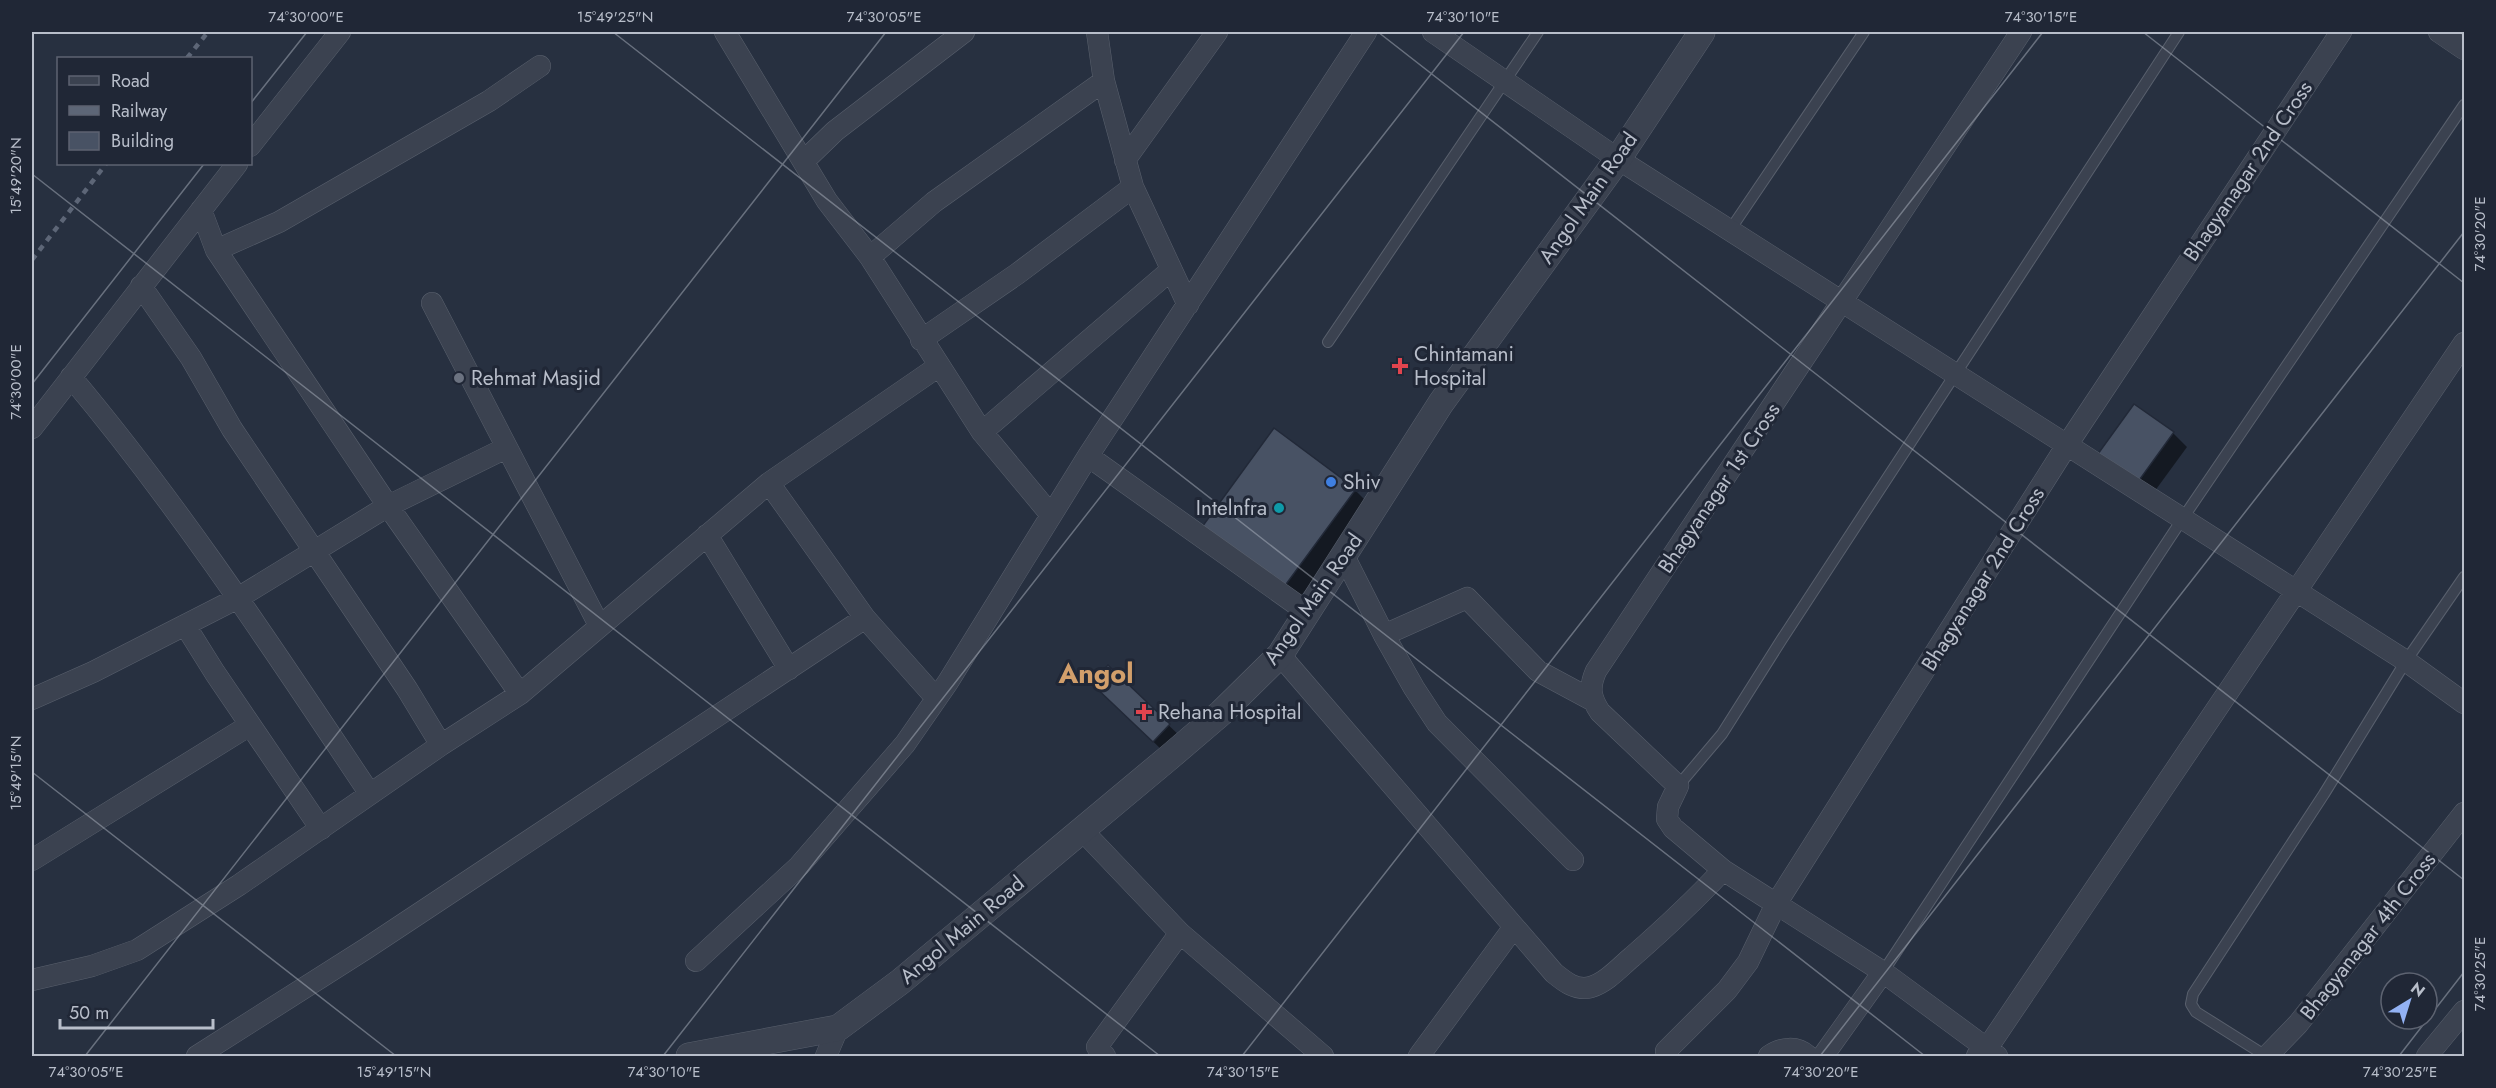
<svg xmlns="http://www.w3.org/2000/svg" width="2496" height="1088" viewBox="0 0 2496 1088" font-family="Jost,sans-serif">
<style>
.shadow{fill:#0007}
.building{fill:#485264;stroke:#222938;stroke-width:1.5}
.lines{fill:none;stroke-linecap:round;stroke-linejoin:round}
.service-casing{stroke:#59606d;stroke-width:12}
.minor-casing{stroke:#59606d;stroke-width:22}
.tertiary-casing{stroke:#59606d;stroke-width:27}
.service{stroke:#3b4250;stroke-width:10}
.minor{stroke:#3b4250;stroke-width:21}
.tertiary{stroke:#3b4250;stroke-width:26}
.rail{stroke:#5d6677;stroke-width:4.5;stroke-dasharray:6 6;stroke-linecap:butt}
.ticks{fill:none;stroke:#b8beca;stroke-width:1.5;stroke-opacity:0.45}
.health-dot{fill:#e0444e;stroke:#202736;stroke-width:2}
.worship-dot{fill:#6b7280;stroke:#202736;stroke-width:2}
.shop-dot{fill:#3f7fe0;stroke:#202736;stroke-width:2}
.culture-dot{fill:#0f9aa8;stroke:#202736;stroke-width:2}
.labels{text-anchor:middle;stroke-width:6;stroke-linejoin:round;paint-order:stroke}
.street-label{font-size:21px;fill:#b8beca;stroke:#202736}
.poi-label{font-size:21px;fill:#b8beca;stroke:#202736;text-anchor:start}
.district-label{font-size:27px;font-weight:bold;fill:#d29f6b;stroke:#202736}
.neatline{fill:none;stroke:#b8beca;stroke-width:2}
.ticks-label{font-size:15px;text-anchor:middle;fill:#b8beca}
</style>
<rect width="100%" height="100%" fill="#273040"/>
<path class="shadow" d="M2173,433L2187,447L2149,499L2111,471Z
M1355,490L1369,504L1298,600L1217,541Z
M1108,667L1183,739L1167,755L1093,683Z"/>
<path class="building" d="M2134,404L2174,432L2135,486L2095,458Z
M1274,428L1356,489L1284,587L1202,527Z
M1108,665L1170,724L1153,742L1091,683Z"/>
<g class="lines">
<g class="service-casing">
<path id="service" d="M1730,230L1864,32
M1328,342L1538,32
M1678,786L1722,734L1782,639L2179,32
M1883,972L2183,518L2464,105
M2266,1056L2196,1012L2191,1004L2193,994L2324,794L2406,661L2464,577"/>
</g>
<g class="minor-casing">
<path id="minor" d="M725,32L827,201L870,257L982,432L1051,515
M1097,32L1104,81L1133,187L1188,305
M1433,32L1618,159L2406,661L2464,703
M2439,32L2464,49
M250,146L340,32
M1125,160L1217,32
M804,161L835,131L964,32
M201,210L216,250L388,506L520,694
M216,250L279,222L489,101L540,66
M870,257L934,202L1104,81
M141,286L191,358L232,429L407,689L441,745
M432,303L599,625
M921,340L1017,274L1133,187
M71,377C181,508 275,652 370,794
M32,428L237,164
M982,432L1171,270
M1088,456L1307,612
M769,483L865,618L936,698
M707,535L789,669
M1344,556L1384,635L1414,688L1437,723L1573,860
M185,625L215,673L321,829
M1384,635L1467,598L1538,671L1592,700
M1280,655L1554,973C1565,982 1576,991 1591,987C1607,982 1620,967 1632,957C1664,929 1694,901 1723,870
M32,699L93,672L238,598L388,506L506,448
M1081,829L1180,933L1323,1056
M32,860L250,725
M696,961L799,866L905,744L948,682L1088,456L1366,32
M32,980L92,966L137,950L239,885L441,745L520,694L769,483L939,366
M1666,1051L1727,990L1748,962L1776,904L2067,445L2341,32
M197,1056L367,948L865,618
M826,1056L838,1028
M1105,1056L1097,1047L1180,933
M1419,1056L1514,927
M1769,1056C1782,1047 1797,1046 1808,1056
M1823,1056L1883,972
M1977,1056L1986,1050L2464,343
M1997,1056L1883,972L1723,870L1673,828L1667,819L1668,807L1678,786L1600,712C1590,697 1589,687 1596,671L2021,32
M2267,1056L2298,1024L2464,813
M2427,1056L2464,1011"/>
</g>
<g class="tertiary-casing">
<path id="tertiary" d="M689,1056L838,1028L900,982L1166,760L1221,713L1280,655L1441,403L1618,159L1702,32"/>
</g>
<use href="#service" class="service"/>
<use href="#minor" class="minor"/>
<use href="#tertiary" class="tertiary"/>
<path class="rail" d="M187,58L208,32
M32,260L106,164"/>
</g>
<path class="ticks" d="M613,32L1925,1056M1378,32L2464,880M2143,32L2464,283M250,104L307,32M32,174L1160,1056M32,384L204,164M32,772L396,1056M85,1056L886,32M663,1056L1464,32M1242,1056L2043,32M1820,1056L2464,232M2399,1056L2464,972"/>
<g class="health-dot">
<path d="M1397 357h6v6h6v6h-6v6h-6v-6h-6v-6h6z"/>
<path d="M1141 703h6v6h6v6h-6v6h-6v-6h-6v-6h6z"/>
</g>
<circle class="worship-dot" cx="459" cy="378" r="6"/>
<circle class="shop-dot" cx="1331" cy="482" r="6"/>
<circle class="culture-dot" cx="1279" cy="508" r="6"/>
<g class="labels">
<g class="street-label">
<text transform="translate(2248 171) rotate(-56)" y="7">Bhagyanagar 2nd Cross</text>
<text transform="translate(1588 198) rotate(-55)" y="7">Angol Main Road</text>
<text transform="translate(1719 488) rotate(-56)" y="7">Bhagyanagar 1st Cross</text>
<text transform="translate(1983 579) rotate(-58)" y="7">Bhagyanagar 2nd Cross</text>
<text transform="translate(1313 599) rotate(-55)" y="7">Angol Main Road</text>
<text transform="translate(962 930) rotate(-40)" y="7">Angol Main Road</text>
<text transform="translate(2368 936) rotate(-52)" y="7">Bhagyanagar 4th Cross</text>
</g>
<g class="poi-label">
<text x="1414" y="361">Chintamani<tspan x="1414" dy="24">Hospital</tspan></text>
<text x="471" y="385">Rehmat Masjid</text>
<text x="1343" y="489">Shiv</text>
<text x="1267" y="515" text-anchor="end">Intelnfra</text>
<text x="1158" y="719">Rehana Hospital</text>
</g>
<g class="district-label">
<text x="1096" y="683">Angol</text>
</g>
</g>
<rect width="2496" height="1088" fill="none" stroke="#202736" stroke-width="66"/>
<rect x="57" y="57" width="195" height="108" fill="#202736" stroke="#5d6371" stroke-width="1.5"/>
<rect x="69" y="76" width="30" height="9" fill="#3b4250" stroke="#5d6371" stroke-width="1.5"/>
<text x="111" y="87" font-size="18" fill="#b8beca">Road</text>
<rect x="69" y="106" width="30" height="9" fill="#5d6677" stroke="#5d6371" stroke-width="1.5"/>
<text x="111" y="117" font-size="18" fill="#b8beca">Railway</text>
<rect x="69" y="132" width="30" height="18" fill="#485264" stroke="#5d6371" stroke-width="1.5"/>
<text x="111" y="147" font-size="18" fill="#b8beca">Building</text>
<g transform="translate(2409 1001) rotate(38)"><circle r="28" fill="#202736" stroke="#5d6371" stroke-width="1.5"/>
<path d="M0-4.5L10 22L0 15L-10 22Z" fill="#93b2f4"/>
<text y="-9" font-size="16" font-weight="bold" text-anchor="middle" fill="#b8beca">N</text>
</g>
<path d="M60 1019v9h153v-9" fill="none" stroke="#b8beca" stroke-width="3"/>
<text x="69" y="1019" font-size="18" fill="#b8beca" stroke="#202736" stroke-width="4.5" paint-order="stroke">50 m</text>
<rect x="33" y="33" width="2430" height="1022" class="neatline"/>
<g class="ticks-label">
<text x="306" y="22">74°30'00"E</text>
<text x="615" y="22">15°49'25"N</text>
<text x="884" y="22">74°30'05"E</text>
<text x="1463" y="22">74°30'10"E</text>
<text x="2041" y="22">74°30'15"E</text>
<text transform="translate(16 176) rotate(-90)" y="5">15°49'20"N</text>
<text transform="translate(2480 234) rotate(-90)" y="5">74°30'20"E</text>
<text transform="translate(16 382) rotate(-90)" y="5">74°30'00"E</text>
<text transform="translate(16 773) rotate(-90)" y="5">15°49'15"N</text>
<text transform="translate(2480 974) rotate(-90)" y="5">74°30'25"E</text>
<text x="86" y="1077">74°30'05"E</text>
<text x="394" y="1077">15°49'15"N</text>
<text x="664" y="1077">74°30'10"E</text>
<text x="1243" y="1077">74°30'15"E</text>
<text x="1821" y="1077">74°30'20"E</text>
<text x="2400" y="1077">74°30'25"E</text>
</g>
</svg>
